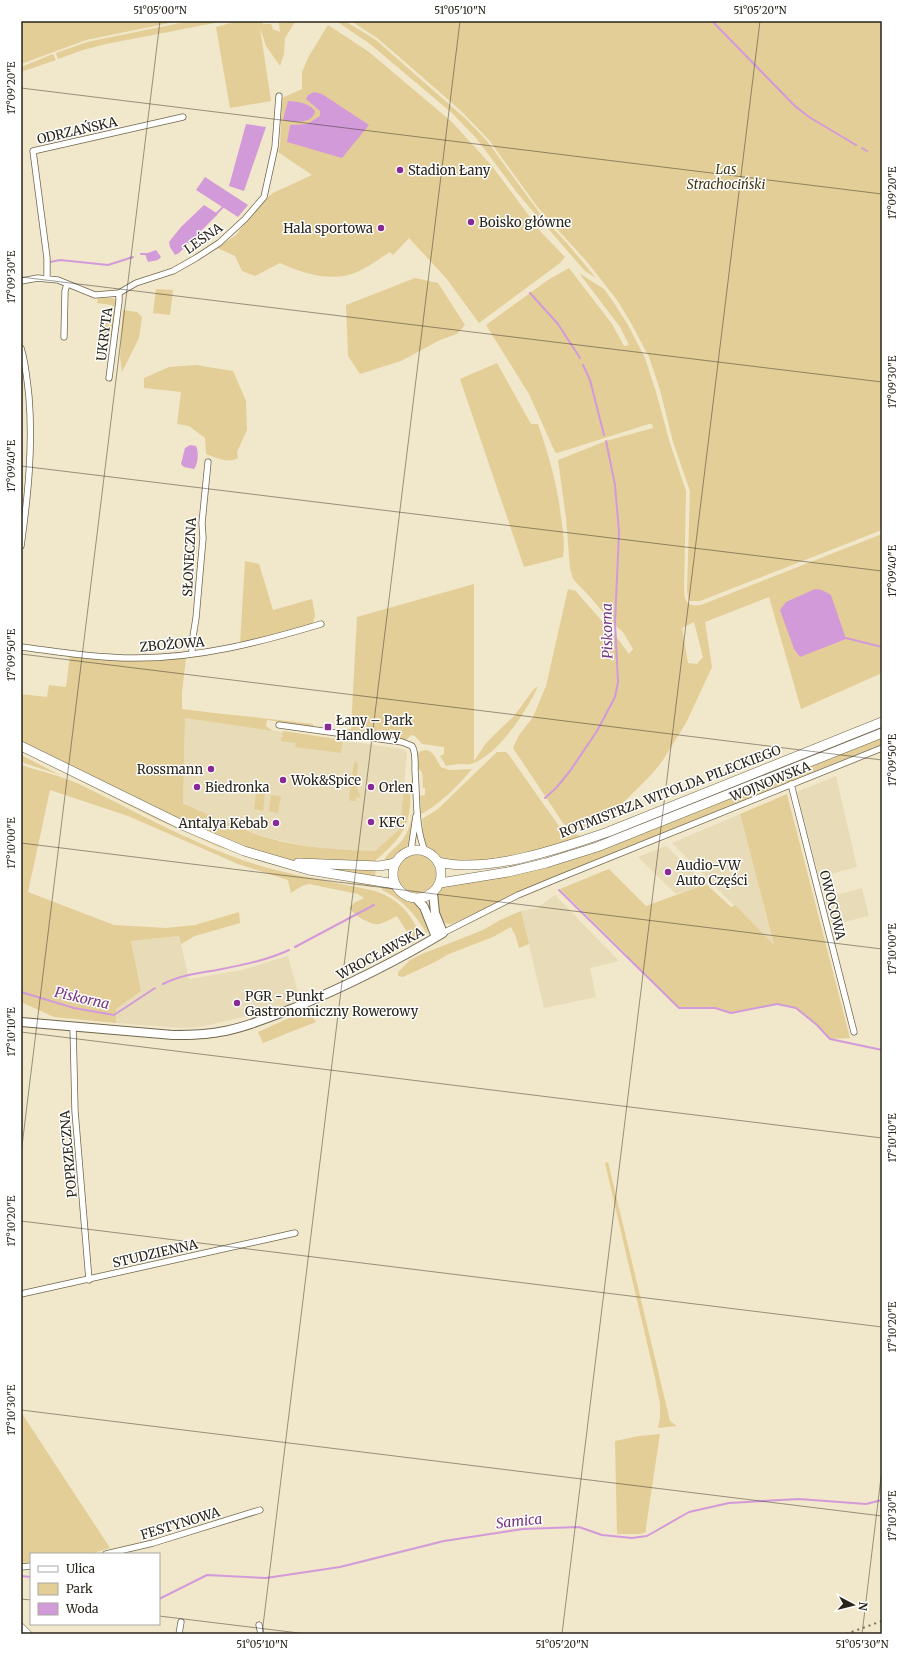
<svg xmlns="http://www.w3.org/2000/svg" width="903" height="1655" viewBox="0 0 903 1655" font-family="Merriweather,serif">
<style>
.built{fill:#e8dbb7}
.green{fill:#e3ce97;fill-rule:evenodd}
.water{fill:#d39ada}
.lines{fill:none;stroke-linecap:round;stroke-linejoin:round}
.stream{stroke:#d39ada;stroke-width:2}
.minor-casing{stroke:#71674e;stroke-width:7}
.tertiary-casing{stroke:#71674e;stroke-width:8}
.secondary-casing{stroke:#71674e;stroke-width:10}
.primary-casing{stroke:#71674e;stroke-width:10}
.minor{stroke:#fff;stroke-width:5.5}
.tertiary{stroke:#fff;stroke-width:7}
.secondary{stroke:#fff;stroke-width:8}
.primary{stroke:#fff;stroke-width:9}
.rail{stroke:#756f5d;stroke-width:2;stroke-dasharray:2 4;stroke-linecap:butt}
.ticks{fill:none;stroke:#28241a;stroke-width:1;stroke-opacity:0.45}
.poi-dot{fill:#872a95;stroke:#fff;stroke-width:1.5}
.labels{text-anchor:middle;stroke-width:3;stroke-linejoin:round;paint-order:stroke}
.street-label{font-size:13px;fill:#28241a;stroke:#fff}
.park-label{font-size:13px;font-style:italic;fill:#423611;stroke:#fff}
.poi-label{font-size:13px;fill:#28241a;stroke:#fff;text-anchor:start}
.water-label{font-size:14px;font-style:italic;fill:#763380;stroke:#fff}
.neatline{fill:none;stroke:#28241a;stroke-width:1.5}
.ticks-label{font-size:10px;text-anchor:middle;fill:#28241a}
</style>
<rect width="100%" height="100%" fill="#f1e7ca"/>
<path class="built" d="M185,718L403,749L407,753L400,829L375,851L322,849L269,838L219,820L183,802Z
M836,776L857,867L819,877L797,792Z
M740,814L774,946L672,843Z
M666,846L706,884L676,894L638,857Z
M862,888L869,916L832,925L825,898Z
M555,895L619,961L590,968L596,997L544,1008L521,911L537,908Z
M179,936L189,979L242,970L288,956L300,1000L277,1009L200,1027L181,1028L116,1023V1009L141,991L131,941Z"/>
<path class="green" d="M21,21H179L86,40L21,64Z
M190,21H225L106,44L83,50L58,59L56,53L87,42Z
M238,21H262L263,24H271L273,28L272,29L280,32L279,23L295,22L285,38L284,54L280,66L266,46L260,28L271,101L230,108L216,27Z
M336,21H345L376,40L466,119L487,141L544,219L566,242L596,278L585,271L518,194L476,138L452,113L370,44Z
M351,21H882V530L700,601H690L688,598L687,591L690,491L673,442L660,390L649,357L631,323L617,300L588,263L539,209L489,140L461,111L404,61L377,38Z
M328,25L369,52L452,122L492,166L541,232L565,257L560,263L479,323L446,278L409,238L393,255L390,252C380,258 371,265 361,270C335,284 304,274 280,263L255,276L242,271L235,256L217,248L236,235L260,204L273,193L312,175L278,152L280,146L282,98L302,89V72L309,56Z
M53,54L56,60L21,72V67Z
M569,268L612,324L624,346L629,345L620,327L579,273L604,289L614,303L628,325L645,358L656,392L670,443L686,491L684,592C685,603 689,607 701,605L882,534V673L801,709L769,597L705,622L712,667L686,723L663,760L652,774L609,817L598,823L594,820C592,823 588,828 585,829C579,832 567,827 563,823L513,748L519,735L533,717L546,686L568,589L576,591L579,595L618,639L629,654L633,649L623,632L611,622L592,599L573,579L570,568L566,518L558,460L606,441L653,428L652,424H649L557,453L555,452L529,394L486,325L548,280ZM694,622L703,657L697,664L688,663L682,628Z
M415,278L438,283L465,325L457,334L440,340L401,361L360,374L348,356L346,305Z
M156,289L173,290L170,315L153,313Z
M98,298H113L116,300L113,336L101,335L103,322L110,323L112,305L97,303Z
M123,310L137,312L142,317L139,338L122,372L120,358Z
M497,363L531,424H538C549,457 557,482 561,517C563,531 565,543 563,557L524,567L460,379Z
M196,365L233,371L246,401L247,430L237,452L238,458C229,464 215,457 206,454L205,438L189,426L177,424L181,392L144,388V378L169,367Z
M245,561L259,564L273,610L312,599L315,615L313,623L308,626L240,644Z
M474,584V761L487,742L514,716L534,689L538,686C527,711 498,755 471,764C468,765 464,764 461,764C456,764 451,765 446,766L440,756L444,754V747L422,744L415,736L411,735L406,740L347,732V729H351L357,617Z
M70,655L159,660L186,658L182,692V709C226,715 270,718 313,724V727L267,720L266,726L273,731L185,718L183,803C211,816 239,829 268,838C303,848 339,850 375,851L400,829L404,785L410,788C412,824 403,837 376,860V863L310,862L289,860L241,846L205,832L21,741V694L47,697L49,685L66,687Z
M882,726V729L610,838L608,836Z
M283,731L343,740L341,753L295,747L296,743L281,741V737H283V735H282Z
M882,737V744L532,886L452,924C436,925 438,907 436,895L443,886L540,869L571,860L657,828Z
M21,750L196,836L221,846L274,864L375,883V886L372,887L274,865L219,847L160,821L21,751Z
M425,750C435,751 436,760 441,767L449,770L472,769C458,786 440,804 421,814L420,796L425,795V788H422L423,787L422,772L418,769V754L421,751Z
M497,752H506L509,755L561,829L584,837C552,847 479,868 446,860C441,858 430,850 427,846C422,839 423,827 422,819L438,809Z
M21,755L60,775L21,762Z
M355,761L358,764L356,785L361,798L356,797V801H351L349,798L354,763Z
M21,765C40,771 61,776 79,784C133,810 185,840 242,860C285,875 331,881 375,891C400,900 411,913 421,937L411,945L407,932L397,916C392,918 385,923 379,924C371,926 353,914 349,908L354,903L364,898L358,894L309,884L302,886L291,893L288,880L238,864L128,816L50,790L28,892L114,925L166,928L195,925L239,912L240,923L195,936L181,944L179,936L131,941L141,991L116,1009V1023L54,1017L21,1002Z
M256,793L265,794L263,811L254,809Z
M787,794L850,1038L830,1039L817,1025L796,1008L777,1004L731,1013L715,1008H679L626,957L627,955L560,889L609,869L646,906L706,884L731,907L735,905L774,945L740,814Z
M271,795L281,796L278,813L269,811Z
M413,803L410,843L393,859L384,863C384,854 398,847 403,839C411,828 412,816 413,803Z
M398 874a19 19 0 1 1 38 0a19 19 0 1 1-38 0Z
M376,867L375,876L313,869Z
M382,885L392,888L404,899L419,904L429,927L427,934C415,914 403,900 382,890Z
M521,911L529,944L519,948L516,937L511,927L493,937L449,954L435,962L403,977L398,976V972L410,960L422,954L483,930L500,920Z
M307,1010L316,1022L263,1043L258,1032Z
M608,1162L670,1421L677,1426L658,1428L660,1418V1404L654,1373L605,1163Z
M21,1412L110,1548L90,1554H31V1562L21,1563Z
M660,1434L646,1527V1532L640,1534H617L615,1441L639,1436Z"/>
<path class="water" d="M314,92L322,94L369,125L342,158L287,142L290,125L307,124L320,116V111L306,99L308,95Z
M288,101C298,102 308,102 315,111C313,125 293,122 283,120Z
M246,124L266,127L244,191L229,186Z
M205,177L248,205L238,217L196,190Z
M204,205L218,214L179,253L175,255L170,247L169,242L181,227Z
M156,250L161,257L158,260L148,262L145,254Z
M190,445L196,446C199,452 198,464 194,469L184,467L181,464L185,448Z
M815,589L822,590L831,595L846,639L800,657L794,649L780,610L786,602Z"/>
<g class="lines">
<path class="stream" d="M712,21L795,106L809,117L856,145
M862,148L867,151
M881,148H882
M217,213L223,207
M141,254H147
M50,262L60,260L108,265L133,257
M530,293L558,324L580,358
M583,365L590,380L604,435
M846,638L882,647
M545,798L556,788L570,771L597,731L615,697L618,682L615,623L619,532L615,485L606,441
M559,890L679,1008H715L731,1013L777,1004L796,1008L817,1025L830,1039L882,1050
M295,947L374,905
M163,984C180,975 198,973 217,970C242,965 265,961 289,950
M21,992L74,1008L114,1015L155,988
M21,1576L31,1577
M159,1599L207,1575L266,1578L340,1567L444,1541L523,1529L579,1527L602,1535L632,1538L647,1536L689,1512L729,1503L799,1499L866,1504L882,1500"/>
<g class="minor-casing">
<path id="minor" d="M47,279V258L33,151L183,117
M21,281L38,278L47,279L58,280L95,295L119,293L136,283L173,271L196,258L219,243L245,219L264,197L275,147L279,96
M64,337L65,291L67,284
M21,348C26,364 27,380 29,397C33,447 28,496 21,546
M109,378L119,301V293
M21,647C59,652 98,658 136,658C200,658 261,642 321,624
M192,654V643L196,618L203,538L202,523L208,462
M279,725L402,742L412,746C416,752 415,763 415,770C417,795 415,828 425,851
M791,784L854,1032
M411,850L416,816
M443,933L518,895L559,878L882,748
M73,1026L75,1111L89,1280
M21,1294L295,1233
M106,1554L153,1543L260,1510
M21,1567L31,1566
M259,1625L261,1634
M179,1634L181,1622"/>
</g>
<g class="tertiary-casing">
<path id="tertiary" d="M21,1627L28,1634"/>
</g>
<g class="secondary-casing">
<path id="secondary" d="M416,898L424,907L436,937
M21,1022L173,1035C189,1035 204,1035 219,1032C244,1028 270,1017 294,1008C346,986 395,962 443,933L435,913L433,893"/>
</g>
<g class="primary-casing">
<path id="primary" d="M21,746L180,824L244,851L309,870L395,884
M393 874a24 24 0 1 1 48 0a24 24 0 1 1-48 0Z
M439,862C487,874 562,848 608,832L882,722
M298,863L379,866L391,864L396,862
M440,883L508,872L546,863L597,847L882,733"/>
</g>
<use href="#minor" class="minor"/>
<use href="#tertiary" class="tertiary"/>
<use href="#secondary" class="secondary"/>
<use href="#primary" class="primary"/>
<path class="rail" d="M846,1634L882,1621"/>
</g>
<path class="ticks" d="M21,88L882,194M21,277L882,382M21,466L882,571M21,654L882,760M21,843L882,949M21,1032L882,1138M21,1154L160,21M21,1221L882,1327M21,1410L882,1516M21,1599L31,1600M159,1616L307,1634M262,1634L460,21M562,1634L760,21M862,1634L882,1469"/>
<g class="poi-dot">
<circle cx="400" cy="170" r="4"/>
<circle cx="471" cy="222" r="4"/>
<circle cx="381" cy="228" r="4"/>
<rect x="324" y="723" width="8" height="8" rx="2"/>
<circle cx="211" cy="769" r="4"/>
<circle cx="283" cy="780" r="4"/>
<circle cx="197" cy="787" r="4"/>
<circle cx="371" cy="787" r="4"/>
<circle cx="371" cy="822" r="4"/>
<circle cx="276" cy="823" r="4"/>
<circle cx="668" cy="872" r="4"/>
<circle cx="237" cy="1003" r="4"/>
</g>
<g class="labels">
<g class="street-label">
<text transform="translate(77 130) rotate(-13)" y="5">ODRZAŃSKA</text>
<text transform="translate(203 238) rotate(-35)" y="5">LEŚNA</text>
<text transform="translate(104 334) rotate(-83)" y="5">UKRYTA</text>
<text transform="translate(189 557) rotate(-87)" y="5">SŁONECZNA</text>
<text transform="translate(172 644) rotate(-5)" y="5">ZBOŻOWA</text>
<text transform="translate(770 781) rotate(-22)" y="5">WOJNOWSKA</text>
<text transform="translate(670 791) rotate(-21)" y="5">ROTMISTRZA WITOLDA PILECKIEGO</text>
<text transform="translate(833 905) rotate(76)" y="5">OWOCOWA</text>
<text transform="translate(380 953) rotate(-28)" y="5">WROCŁAWSKA</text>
<text transform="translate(68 1154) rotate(-95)" y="5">POPRZECZNA</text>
<text transform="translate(155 1253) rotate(-13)" y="5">STUDZIENNA</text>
<text transform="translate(180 1523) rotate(-17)" y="5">FESTYNOWA</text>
</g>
<g class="park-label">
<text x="726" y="174">Las<tspan x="726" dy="15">Strachociński</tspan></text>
</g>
<g class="poi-label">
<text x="408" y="175">Stadion Łany</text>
<text x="479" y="227">Boisko główne</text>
<text x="373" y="233" text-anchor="end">Hala sportowa</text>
<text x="336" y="725">Łany – Park<tspan x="336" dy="15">Handlowy</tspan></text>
<text x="203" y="774" text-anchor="end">Rossmann</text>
<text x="291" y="785">Wok&amp;Spice</text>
<text x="205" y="792">Biedronka</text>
<text x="379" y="792">Orlen</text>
<text x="379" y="827">KFC</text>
<text x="268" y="828" text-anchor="end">Antalya Kebab</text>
<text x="676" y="870">Audio-VW<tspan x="676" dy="15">Auto Części</tspan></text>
<text x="245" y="1001">PGR - Punkt<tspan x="245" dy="15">Gastronomiczny Rowerowy</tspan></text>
</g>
<g class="water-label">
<text transform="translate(607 631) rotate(-91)" y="5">Piskorna</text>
<text transform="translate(82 998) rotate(13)" y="5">Piskorna</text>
<text transform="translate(519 1521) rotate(-6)" y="5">Samica</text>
</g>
</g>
<rect width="903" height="1655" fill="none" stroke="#ffffff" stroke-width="44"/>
<rect x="30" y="1553" width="130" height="72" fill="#ffffff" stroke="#a9a7a3"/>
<rect x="38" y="1566" width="20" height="6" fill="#ffffff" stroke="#a9a7a3"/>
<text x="66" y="1573" font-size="12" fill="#28241a">Ulica</text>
<rect x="38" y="1583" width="20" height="12" fill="#e3ce97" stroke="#a9a7a3"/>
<text x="66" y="1593" font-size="12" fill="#28241a">Park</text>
<rect x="38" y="1603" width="20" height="12" fill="#d39ada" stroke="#a9a7a3"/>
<text x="66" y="1613" font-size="12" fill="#28241a">Woda</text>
<g transform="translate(853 1605) rotate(97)" stroke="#ffffff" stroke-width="3" paint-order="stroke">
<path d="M0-3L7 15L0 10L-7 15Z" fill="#28241a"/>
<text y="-6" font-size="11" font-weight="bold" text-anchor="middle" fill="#28241a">N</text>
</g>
<rect x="22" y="22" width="859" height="1611" class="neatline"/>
<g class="ticks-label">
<text x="160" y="14">51°05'00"N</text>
<text x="460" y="14">51°05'10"N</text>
<text x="760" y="14">51°05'20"N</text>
<text transform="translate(11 88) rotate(-90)" y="4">17°09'20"E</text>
<text transform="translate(892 193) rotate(-90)" y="4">17°09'20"E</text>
<text transform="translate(11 277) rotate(-90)" y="4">17°09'30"E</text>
<text transform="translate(892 382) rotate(-90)" y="4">17°09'30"E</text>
<text transform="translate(11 466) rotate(-90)" y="4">17°09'40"E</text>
<text transform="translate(892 571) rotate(-90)" y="4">17°09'40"E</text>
<text transform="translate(11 655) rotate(-90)" y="4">17°09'50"E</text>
<text transform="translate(892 760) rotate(-90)" y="4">17°09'50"E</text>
<text transform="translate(11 843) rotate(-90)" y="4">17°10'00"E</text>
<text transform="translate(892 949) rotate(-90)" y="4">17°10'00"E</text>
<text transform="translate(11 1032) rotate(-90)" y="4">17°10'10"E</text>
<text transform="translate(892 1138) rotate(-90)" y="4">17°10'10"E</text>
<text transform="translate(11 1221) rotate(-90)" y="4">17°10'20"E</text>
<text transform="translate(892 1327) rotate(-90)" y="4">17°10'20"E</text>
<text transform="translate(11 1410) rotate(-90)" y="4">17°10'30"E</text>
<text transform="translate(892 1516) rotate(-90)" y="4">17°10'30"E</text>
<text x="262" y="1648">51°05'10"N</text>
<text x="562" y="1648">51°05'20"N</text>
<text x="862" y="1648">51°05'30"N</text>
</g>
</svg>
